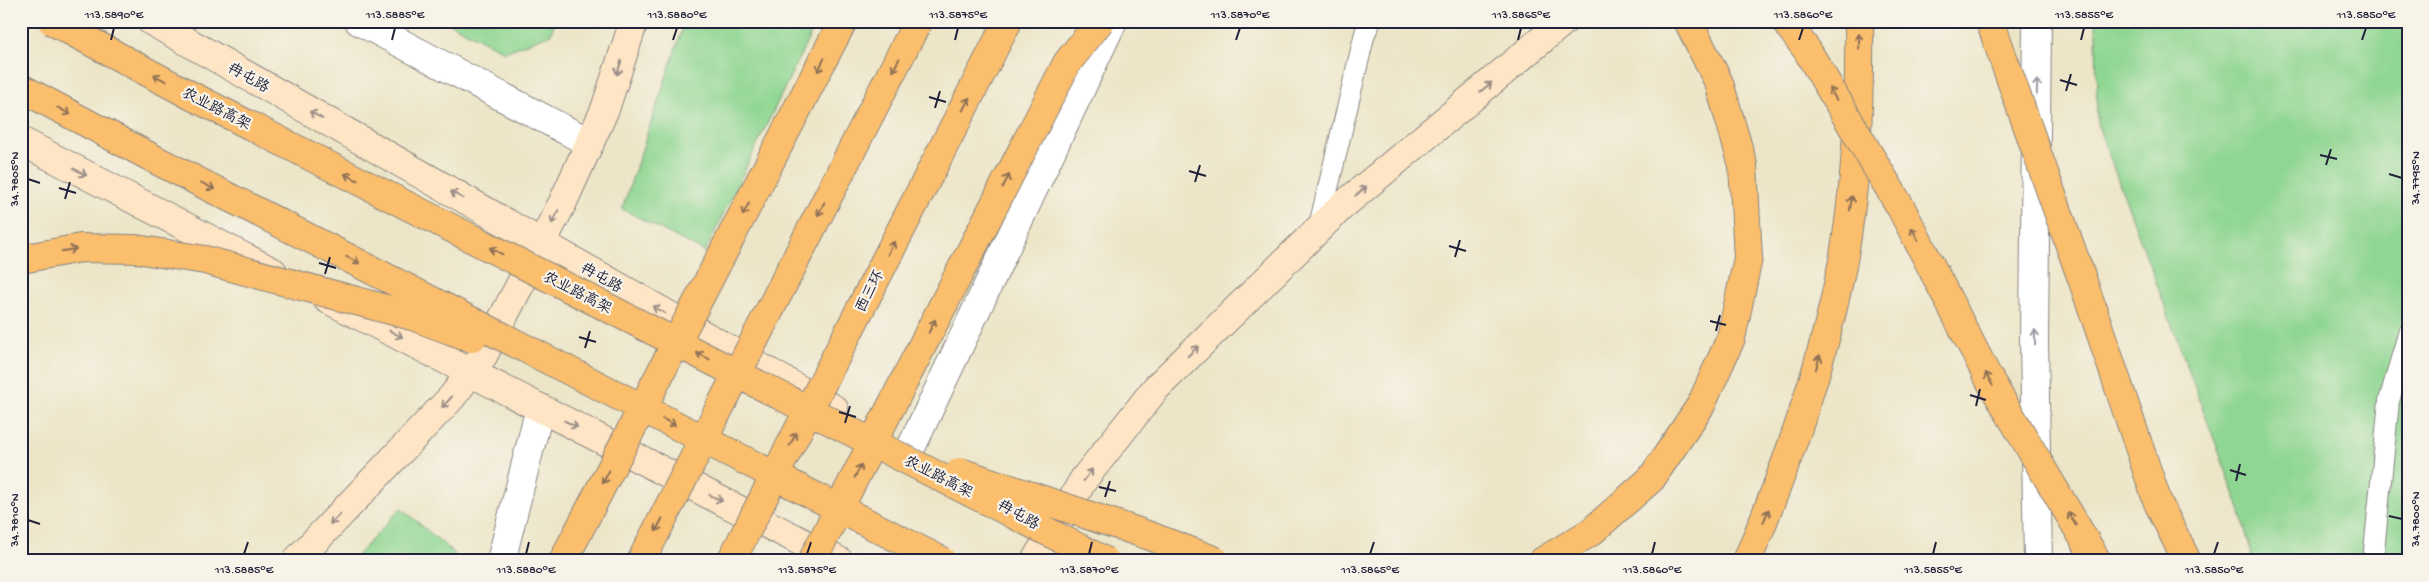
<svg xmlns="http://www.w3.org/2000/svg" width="2429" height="582" viewBox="0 0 2429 582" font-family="'Gochi Hand','LXGW WenKai TC',sans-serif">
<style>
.green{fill:#8ed691;stroke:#587c66}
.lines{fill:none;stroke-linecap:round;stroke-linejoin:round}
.service-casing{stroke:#878481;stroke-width:22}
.minor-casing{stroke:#878481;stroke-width:30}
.secondary-casing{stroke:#878481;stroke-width:30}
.trunk-casing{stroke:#878481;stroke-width:30}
.service{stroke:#fff;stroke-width:20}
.minor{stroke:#fff;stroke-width:28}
.secondary{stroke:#fde5c5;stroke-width:28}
.trunk{stroke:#fabe6d;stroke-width:28}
.trunk-bridge-casing{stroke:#878481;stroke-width:30;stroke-linecap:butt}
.trunk-bridge{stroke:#fabe6d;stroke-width:28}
.oneway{stroke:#8e7054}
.oneway2{stroke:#9a8d87}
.oneway3{stroke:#9c9ca7}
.ticks{fill:none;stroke:#22223b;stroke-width:2}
.labels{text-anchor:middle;stroke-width:4.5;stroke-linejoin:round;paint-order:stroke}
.street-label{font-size:15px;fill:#22223b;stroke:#f7f3e8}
.neatline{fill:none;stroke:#22223b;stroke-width:2}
.ticks-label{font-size:12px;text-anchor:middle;fill:#22223b}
</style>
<rect width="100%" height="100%" fill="#f7f3e8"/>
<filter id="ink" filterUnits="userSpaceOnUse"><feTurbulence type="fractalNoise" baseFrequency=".02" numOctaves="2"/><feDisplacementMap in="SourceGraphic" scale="10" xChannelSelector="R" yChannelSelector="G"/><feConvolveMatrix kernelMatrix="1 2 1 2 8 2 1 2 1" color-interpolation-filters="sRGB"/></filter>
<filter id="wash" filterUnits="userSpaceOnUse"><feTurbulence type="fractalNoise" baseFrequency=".0096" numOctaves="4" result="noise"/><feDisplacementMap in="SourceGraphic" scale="20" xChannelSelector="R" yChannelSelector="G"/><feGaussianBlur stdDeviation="1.12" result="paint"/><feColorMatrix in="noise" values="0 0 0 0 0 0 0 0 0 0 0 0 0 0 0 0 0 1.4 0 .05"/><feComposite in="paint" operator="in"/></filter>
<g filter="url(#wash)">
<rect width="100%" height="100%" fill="#ece5c7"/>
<path class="green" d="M445,21H555L551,34L505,52Z
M685,21H817L705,252L622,209Z
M2096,21H2408V561H2253L2240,509L2097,123Z
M401,508L455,554L453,561H352Z"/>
</g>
<g filter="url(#ink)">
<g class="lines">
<g class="service-casing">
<path id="service" d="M1318,230L1365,33L1371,21
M2373,561L2389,401L2408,334"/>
</g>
<g class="minor-casing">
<path id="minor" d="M359,21L590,143
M2037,21L2034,342L2038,561
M909,452L1113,21
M501,561L540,408"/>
</g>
<g class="secondary-casing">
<path id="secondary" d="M151,21L834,409
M21,141L273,272
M327,299L839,561
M296,561L452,397L483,356L563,202L605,109L634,21
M1035,561L1084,479L1156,388L1341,207L1564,21"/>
</g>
<g class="trunk-casing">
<path id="trunk" d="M2088,296L2158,503L2187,561
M1543,561L1591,532L1651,479L1701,405L1731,338L1748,258L1743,165L1719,83L1688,21
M1747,561C1787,465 1822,368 1842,266C1857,186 1860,102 1859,21"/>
</g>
<use href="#service" class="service"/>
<use href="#minor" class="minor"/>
<use href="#secondary" class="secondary"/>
<use href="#trunk" class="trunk"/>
<g class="trunk-bridge-casing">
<path id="trunk-bridge" d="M52,21L192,96L1105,561
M1785,21L1807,50L1901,208L1989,379L2097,561
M1990,21L2088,296
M21,88L158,161L942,561
M21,259L81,248L136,249L205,260L412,316L472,338
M960,472L1150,536L1216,561
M563,561L843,21
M641,561L918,21
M731,561L1008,21
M812,561L1067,63L1100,21"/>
</g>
<use href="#trunk-bridge" class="trunk-bridge"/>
</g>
<defs><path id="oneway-shaft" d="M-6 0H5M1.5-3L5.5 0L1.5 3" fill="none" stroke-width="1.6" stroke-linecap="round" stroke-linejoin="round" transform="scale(1.25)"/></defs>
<g class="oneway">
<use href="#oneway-shaft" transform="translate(1859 41) rotate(-91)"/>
<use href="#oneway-shaft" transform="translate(821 65) rotate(117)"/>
<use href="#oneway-shaft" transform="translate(896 65) rotate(117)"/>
<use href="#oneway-shaft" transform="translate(160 78) rotate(-152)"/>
<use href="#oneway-shaft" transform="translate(1833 94) rotate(-121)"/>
<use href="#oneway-shaft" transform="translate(966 104) rotate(-63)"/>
<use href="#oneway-shaft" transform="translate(64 111) rotate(28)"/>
<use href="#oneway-shaft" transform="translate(351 177) rotate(-153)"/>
<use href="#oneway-shaft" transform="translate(1006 181) rotate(-63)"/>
<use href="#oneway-shaft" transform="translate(208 186) rotate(27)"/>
<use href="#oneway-shaft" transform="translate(1851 203) rotate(-82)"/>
<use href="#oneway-shaft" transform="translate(746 209) rotate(117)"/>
<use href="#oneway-shaft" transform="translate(821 209) rotate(117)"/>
<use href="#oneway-shaft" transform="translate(1915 234) rotate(-117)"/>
<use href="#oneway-shaft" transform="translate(891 248) rotate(-63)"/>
<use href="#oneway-shaft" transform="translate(69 250) rotate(-9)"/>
<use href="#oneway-shaft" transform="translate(496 251) rotate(-153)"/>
<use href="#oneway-shaft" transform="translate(353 260) rotate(27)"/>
<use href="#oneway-shaft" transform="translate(932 326) rotate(-63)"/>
<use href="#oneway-shaft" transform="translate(703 356) rotate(-153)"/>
<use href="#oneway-shaft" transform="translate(1818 362) rotate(-74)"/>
<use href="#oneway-shaft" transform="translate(1989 379) rotate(-119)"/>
<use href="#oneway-shaft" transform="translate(669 422) rotate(27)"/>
<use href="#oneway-shaft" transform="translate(793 439) rotate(-63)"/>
<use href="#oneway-shaft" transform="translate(858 471) rotate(-63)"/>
<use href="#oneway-shaft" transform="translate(606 477) rotate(117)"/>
<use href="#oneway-shaft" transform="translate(1766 516) rotate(-68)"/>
<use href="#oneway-shaft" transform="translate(2072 519) rotate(-121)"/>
<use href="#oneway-shaft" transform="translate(659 525) rotate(117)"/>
</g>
<g class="oneway2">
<use href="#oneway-shaft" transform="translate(619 68) rotate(108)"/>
<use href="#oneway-shaft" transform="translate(1486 87) rotate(-40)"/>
<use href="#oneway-shaft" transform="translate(316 115) rotate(-150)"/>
<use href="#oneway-shaft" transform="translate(80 172) rotate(28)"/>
<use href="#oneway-shaft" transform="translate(1361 191) rotate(-40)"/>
<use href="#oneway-shaft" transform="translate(457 195) rotate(-150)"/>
<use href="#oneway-shaft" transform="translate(555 217) rotate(117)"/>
<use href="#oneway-shaft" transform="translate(659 310) rotate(-150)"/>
<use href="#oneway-shaft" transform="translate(396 334) rotate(27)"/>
<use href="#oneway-shaft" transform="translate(1193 351) rotate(-44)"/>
<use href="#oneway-shaft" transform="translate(447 402) rotate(133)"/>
<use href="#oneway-shaft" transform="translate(571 424) rotate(27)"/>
<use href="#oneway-shaft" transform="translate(1088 475) rotate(-53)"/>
<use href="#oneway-shaft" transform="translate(716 498) rotate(27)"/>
<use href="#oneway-shaft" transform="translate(335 519) rotate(134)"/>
</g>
<g class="oneway3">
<use href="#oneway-shaft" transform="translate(2037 87) rotate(-89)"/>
<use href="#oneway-shaft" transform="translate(2035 337) rotate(-90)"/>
</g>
</g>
<path class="ticks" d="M111,40L114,28M392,40L395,28M673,40L677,28M955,40L958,28M1236,40L1240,28M1518,40L1521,28M1799,40L1803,28M2081,40L2084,28M2362,40L2366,28M2060,80L2077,85M2066,91L2071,74M929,97L946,102M935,108L940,91M2320,155L2337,159M2326,165L2331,149M1189,171L1206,176M2389,174L2402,178M28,179L40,183M1195,182L1200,165M59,188L76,193M65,199L70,182M1449,246L1466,251M1455,257L1460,240M319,263L336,268M325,274L330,257M1710,321L1726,325M1716,331L1720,315M579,337L596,342M585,348L590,331M1970,395L1986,400M1976,406L1980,389M839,412L856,417M845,423L850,406M2230,470L2246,475M2236,481L2240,464M1099,487L1116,491M1105,497L1110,481M2389,516L2402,519M28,520L40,524M244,554L248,542M526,554L529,542M807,554L811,542M1089,554L1092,542M1370,554L1374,542M1652,554L1655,542M1933,554L1936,542M2214,554L2218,542"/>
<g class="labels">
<g class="street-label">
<text transform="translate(249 77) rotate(30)" y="5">冉屯路</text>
<text transform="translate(217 108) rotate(27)" y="5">农业路高架</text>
<text transform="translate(602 277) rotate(30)" y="5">冉屯路</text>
<text transform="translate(869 291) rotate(-63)" y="5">西三环</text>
<text transform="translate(578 292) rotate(27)" y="5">农业路高架</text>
<text transform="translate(939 476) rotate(27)" y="5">农业路高架</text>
<text transform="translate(1019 514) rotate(30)" y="5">冉屯路</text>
</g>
</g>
<rect width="2429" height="582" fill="none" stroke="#f7f3e8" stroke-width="55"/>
<rect x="28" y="28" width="2374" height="526" class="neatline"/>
<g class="ticks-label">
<text x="114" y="18">113.5890°E</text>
<text x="395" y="18">113.5885°E</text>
<text x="677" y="18">113.5880°E</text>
<text x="958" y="18">113.5875°E</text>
<text x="1240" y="18">113.5870°E</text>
<text x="1521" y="18">113.5865°E</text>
<text x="1803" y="18">113.5860°E</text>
<text x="2084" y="18">113.5855°E</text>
<text x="2366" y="18">113.5850°E</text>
<text transform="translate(2415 178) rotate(-90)" y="4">34.7795°N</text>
<text transform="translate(14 179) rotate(-90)" y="4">34.7805°N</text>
<text transform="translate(2415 519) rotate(-90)" y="4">34.7800°N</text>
<text transform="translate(14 520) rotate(-90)" y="4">34.7810°N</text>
<text x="244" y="573">113.5885°E</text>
<text x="526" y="573">113.5880°E</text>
<text x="807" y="573">113.5875°E</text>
<text x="1089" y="573">113.5870°E</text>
<text x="1370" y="573">113.5865°E</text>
<text x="1652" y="573">113.5860°E</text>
<text x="1933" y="573">113.5855°E</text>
<text x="2214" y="573">113.5850°E</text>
</g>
</svg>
